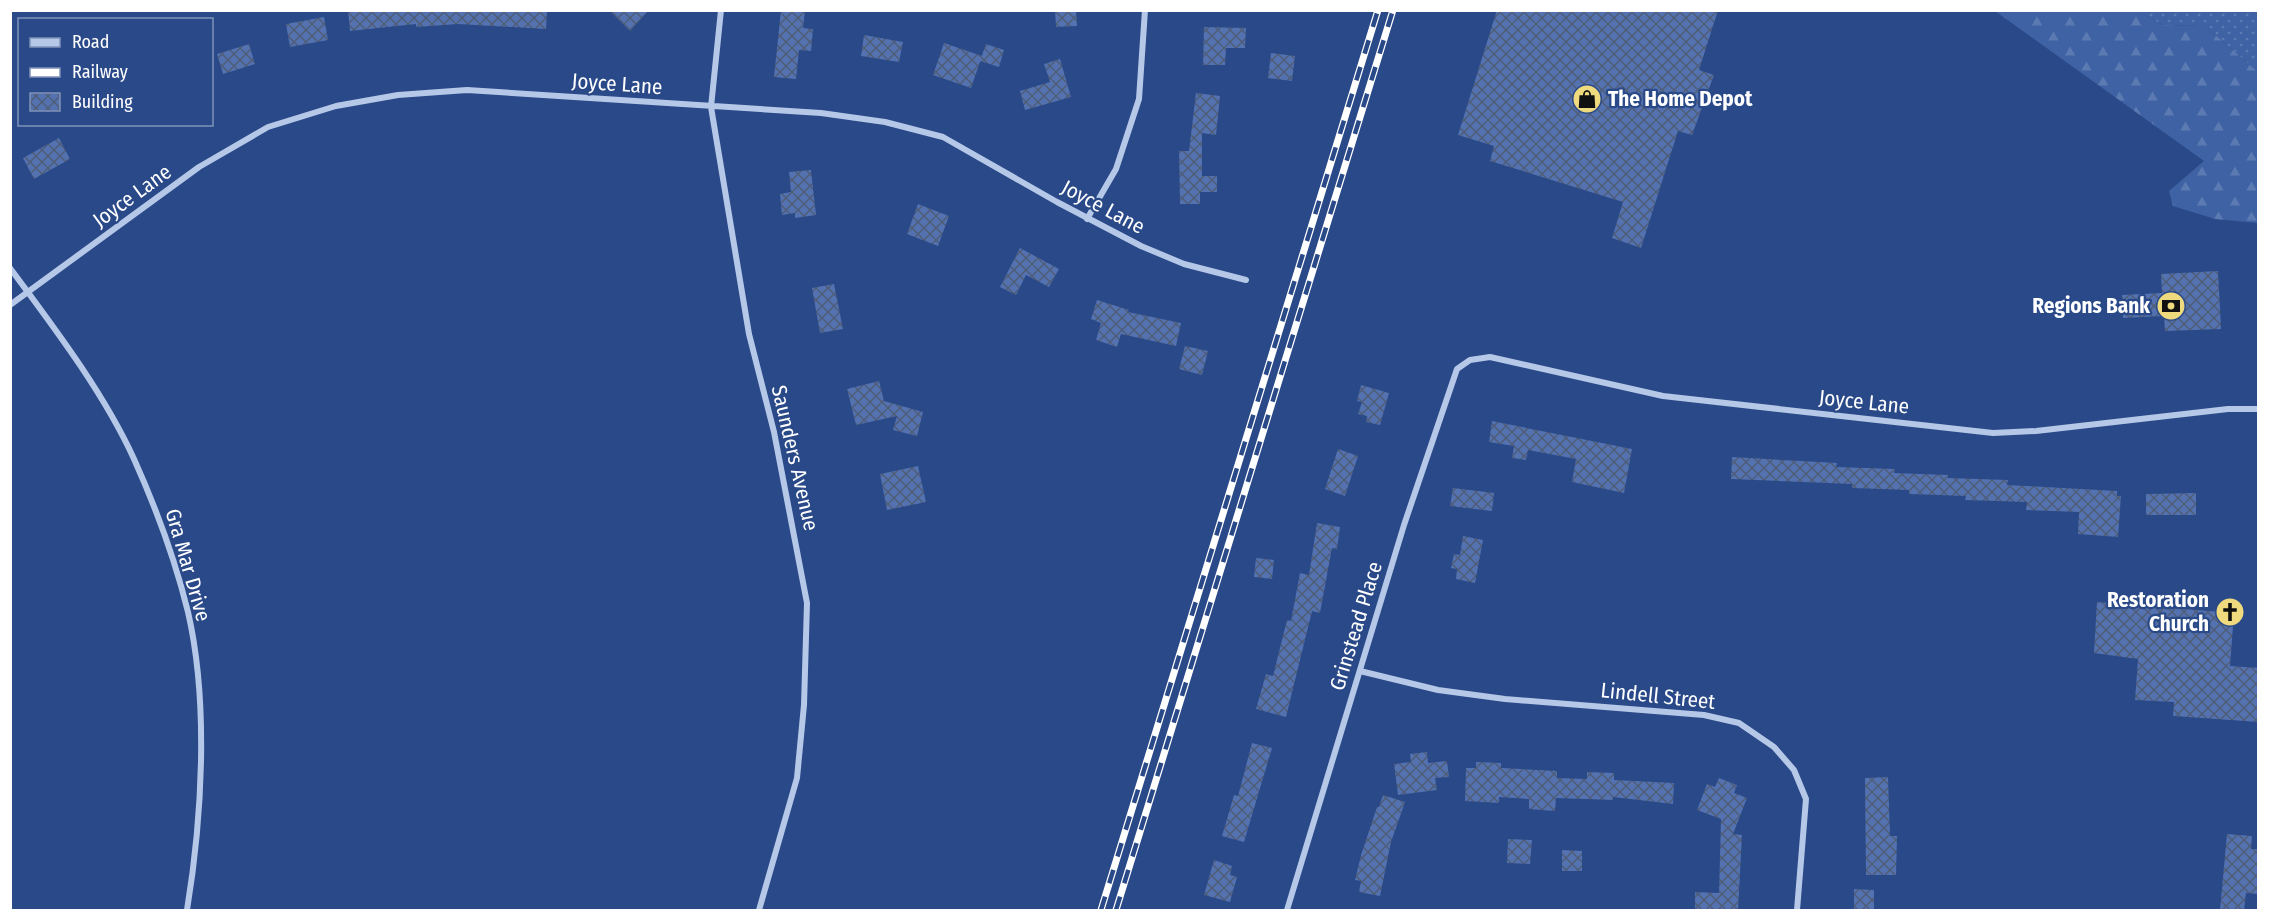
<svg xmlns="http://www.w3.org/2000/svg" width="2269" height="921" viewBox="0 0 2269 921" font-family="'Fira Sans Condensed',sans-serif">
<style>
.grass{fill:url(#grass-dots)}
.forest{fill:url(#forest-firs)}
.building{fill:url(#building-cross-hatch)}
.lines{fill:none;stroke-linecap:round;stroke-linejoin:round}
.street{stroke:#b6c8e8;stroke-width:6}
.rail-casing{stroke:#fff;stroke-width:7}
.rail{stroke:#2a4988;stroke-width:4.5;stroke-dasharray:14;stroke-linecap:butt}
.labels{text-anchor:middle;stroke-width:4.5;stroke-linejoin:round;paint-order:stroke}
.street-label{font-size:21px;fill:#fff;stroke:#2a4988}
.poi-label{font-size:21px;font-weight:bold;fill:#fff;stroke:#2a4988;text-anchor:end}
</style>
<defs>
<pattern id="grass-dots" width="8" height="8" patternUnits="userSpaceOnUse" patternTransform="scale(1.5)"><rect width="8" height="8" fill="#3f62a4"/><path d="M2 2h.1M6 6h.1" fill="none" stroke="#5c7ab2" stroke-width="1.8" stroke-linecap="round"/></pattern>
<pattern id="forest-firs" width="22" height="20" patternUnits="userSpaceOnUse" patternTransform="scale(1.5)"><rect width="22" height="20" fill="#3f62a4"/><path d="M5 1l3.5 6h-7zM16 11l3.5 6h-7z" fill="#5c7ab2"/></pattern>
<pattern id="building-cross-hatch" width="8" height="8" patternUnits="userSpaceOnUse" patternTransform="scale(1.5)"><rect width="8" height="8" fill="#5372af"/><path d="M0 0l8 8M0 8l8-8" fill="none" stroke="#4f5d79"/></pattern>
</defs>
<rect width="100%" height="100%" fill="#2a4988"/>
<path class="grass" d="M2137,11H2258V72L2205,26L2163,25Z"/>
<path class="forest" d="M1995,11H2137L2163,25L2205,26L2258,72V223L2215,219L2173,206L2169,191L2204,161Z"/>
<path class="building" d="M348,10H547L546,29L458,24L416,27V24L350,31Z
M609,10H649L630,31Z
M781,10H805L803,28L813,29L811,51L799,50L796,79L774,77Z
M1055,10H1076L1077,26L1056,27Z
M1497,10H1718L1699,70L1714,75L1692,135L1678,131L1641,248L1612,238L1623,202L1490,161L1494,146L1458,135Z
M324,17L328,40L290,47L286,24Z
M1204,27L1246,28L1245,48H1226L1225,65H1203Z
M864,35L903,42L899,62L861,56Z
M944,43L982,56L971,88L933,75Z
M249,44L255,64L223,74L217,54Z
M986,44L1004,50L999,67L980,61Z
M1271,53L1295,56L1292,81L1268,78Z
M1060,59L1071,97L1025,110L1020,91L1050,82L1044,64Z
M1196,93L1220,96L1216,135L1202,133V176H1217V192H1200V204H1180L1179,151H1189Z
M59,138L70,159L34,179L23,158Z
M811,170L816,215L795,218V213L782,215L780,194L791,192L789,172Z
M918,204L949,216L938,246L907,234Z
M1020,248L1059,269L1049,287L1026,275L1016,295L1000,287Z
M2218,271L2221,329L2165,331L2164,316L2123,318L2122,295L2162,293L2161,274Z
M834,284L843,329L820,333L812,288Z
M1097,300L1129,310L1128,312L1181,323L1176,346L1121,334L1117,347L1096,340L1101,323L1091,319Z
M1185,346L1208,351L1202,375L1179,369Z
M879,381L884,401L923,412L917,436L893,430L897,416L856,425L847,389Z
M1361,385L1389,393L1380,425L1366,422L1367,416L1358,414L1362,402L1357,401Z
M1492,421L1632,449L1624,493L1572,482L1576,459L1528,450L1526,460L1512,458L1514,446L1489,442Z
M1338,449L1358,456L1345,496L1325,489Z
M1732,457L1837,463L1836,467L1895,469L1894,473L1948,475V478L2008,480L2007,485L2117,491V496H2121L2118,537L2078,534L2079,512L2026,510L2027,502L1965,500L1966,496L1909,494V490L1852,488V484L1731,479Z
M918,466L926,502L887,510L880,474Z
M1453,488L1494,493L1492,511L1450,506Z
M2196,493V515H2146V494Z
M1317,523L1340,527L1337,549L1332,548L1320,613L1312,611L1286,717L1256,709L1266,674L1273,676L1287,620L1291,621L1300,573L1309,575Z
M1463,536L1483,540L1475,583L1456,579L1457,569L1451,568L1454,554L1460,555Z
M1256,558L1274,560L1272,579L1254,577Z
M2097,602L2234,613L2230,666L2259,668V722L2173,716L2174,702L2135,700L2138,659L2094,653Z
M1252,743L1272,748L1244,842L1222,836L1234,795L1238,796Z
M1427,752L1428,763L1447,761L1449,777L1435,778L1437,790L1398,795L1394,764L1411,762L1410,754Z
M1476,762L1501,763V768L1557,771V778L1587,779V772L1614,773V780L1674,783L1673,804L1613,797V800L1556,798L1555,811L1529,809V799L1499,797V803L1465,801L1466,768H1476Z
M1888,777L1890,836H1897L1896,875H1866L1865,778Z
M1719,778L1737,785L1734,793L1747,798L1733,834L1742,835L1738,910H1695V892L1719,893L1721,819L1697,810L1707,784L1715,787Z
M1383,795L1405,802L1391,842L1380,896L1359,892L1361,881L1355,880L1361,855L1377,807H1379Z
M2227,834L2252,836L2251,849H2259V894L2246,893L2244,910H2220Z
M1508,839L1532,840L1530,864L1507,863Z
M1562,850L1582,851V871H1562Z
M1214,860L1232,866L1230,875L1237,877L1230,902L1204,895Z
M1854,889L1874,890V910H1854Z"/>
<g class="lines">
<path class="street" d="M721,10L711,107L749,334L774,432L807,603L804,705L797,778L759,910
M1087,219L1116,169L1139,99L1145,10
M10,268C53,326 104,393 134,459C156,508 175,559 188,612C209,703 202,819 187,910
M10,305L199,167L268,127L336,106L398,95L467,90L821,113L885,122L943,137L1057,202L1141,246L1184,264L1246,280
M1360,671L1438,690L1505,699L1704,715L1739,723L1774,747L1794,770L1806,799L1797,910
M1287,910L1404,525L1457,369L1470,360L1490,357L1663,396L1993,433L2036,431L2228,409H2258"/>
<g class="rail-casing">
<path id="rail" d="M1101,910L1378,10
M1116,910L1393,10"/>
</g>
<use href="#rail" class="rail"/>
</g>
<defs>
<g id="shop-disc" transform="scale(1.5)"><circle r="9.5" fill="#efda7e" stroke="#2a4988"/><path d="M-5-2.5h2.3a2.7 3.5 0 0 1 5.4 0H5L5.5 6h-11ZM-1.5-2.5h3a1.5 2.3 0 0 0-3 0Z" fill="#111"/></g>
<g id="bank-disc" transform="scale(1.5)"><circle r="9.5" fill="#efda7e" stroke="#2a4988"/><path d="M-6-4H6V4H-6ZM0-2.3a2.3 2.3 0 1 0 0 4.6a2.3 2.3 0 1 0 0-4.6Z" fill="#111"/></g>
<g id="church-disc" transform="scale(1.5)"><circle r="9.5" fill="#efda7e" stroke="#2a4988"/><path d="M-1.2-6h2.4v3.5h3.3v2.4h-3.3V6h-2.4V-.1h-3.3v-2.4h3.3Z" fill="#111"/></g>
</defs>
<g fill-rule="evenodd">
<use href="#shop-disc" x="1587" y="99"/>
<use href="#bank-disc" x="2171" y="306"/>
<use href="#church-disc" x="2230" y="612"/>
</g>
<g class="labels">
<g class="street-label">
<text transform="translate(617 84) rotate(4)" y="7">Joyce Lane</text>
<text transform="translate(132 196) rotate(-36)" y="7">Joyce Lane</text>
<text transform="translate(1103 207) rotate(28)" y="7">Joyce Lane</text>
<text transform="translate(1864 402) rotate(6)" y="7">Joyce Lane</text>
<text transform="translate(795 458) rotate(77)" y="7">Saunders Avenue</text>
<text transform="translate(188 565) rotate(74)" y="7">Gra Mar Drive</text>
<text transform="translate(1356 626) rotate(-73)" y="7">Grinstead Place</text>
<text transform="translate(1658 696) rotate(6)" y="7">Lindell Street</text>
</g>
<g class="poi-label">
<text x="1608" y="106" text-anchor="start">The Home Depot</text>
<text x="2150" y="313">Regions Bank</text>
<text x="2209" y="607">Restoration<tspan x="2209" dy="24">Church</tspan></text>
</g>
</g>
<rect width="2269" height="921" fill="none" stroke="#ffffff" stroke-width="24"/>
<rect x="18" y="18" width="195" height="108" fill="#2a4988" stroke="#7f92b8" stroke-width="1.5"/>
<rect x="30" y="38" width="30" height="9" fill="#b6c8e8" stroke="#7f92b8" stroke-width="1.5"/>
<text x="72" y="48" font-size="18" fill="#ffffff">Road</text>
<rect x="30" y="68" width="30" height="9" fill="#ffffff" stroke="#7f92b8" stroke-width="1.5"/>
<text x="72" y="78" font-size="18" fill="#ffffff">Railway</text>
<rect x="30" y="93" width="30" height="18" fill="url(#building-cross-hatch)" stroke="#7f92b8" stroke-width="1.5"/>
<text x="72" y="108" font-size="18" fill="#ffffff">Building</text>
</svg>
